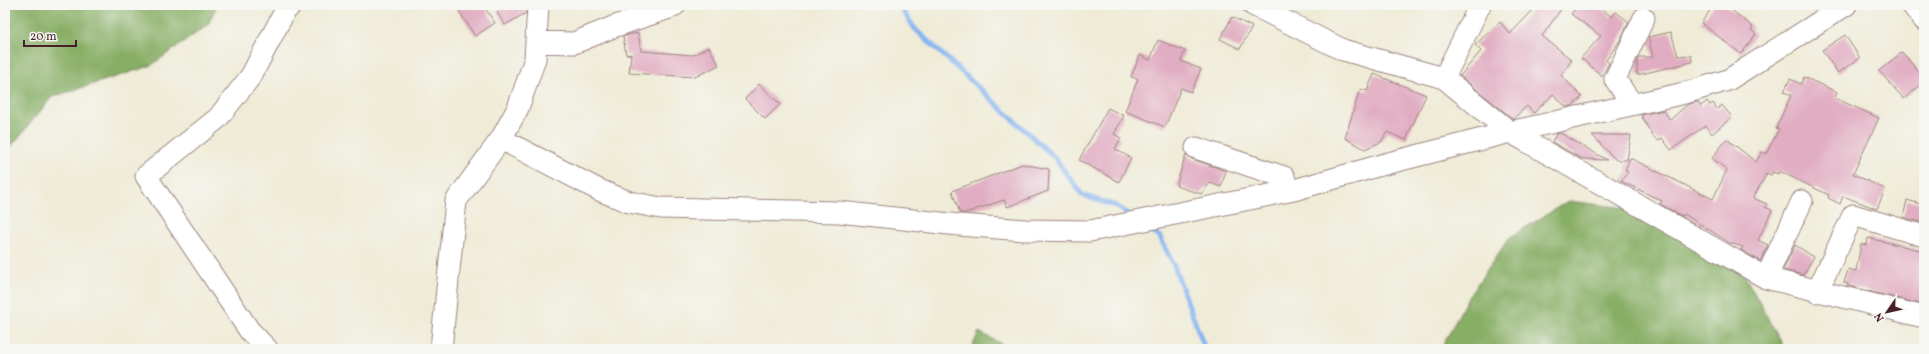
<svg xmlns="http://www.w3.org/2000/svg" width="1929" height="354" viewBox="0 0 1929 354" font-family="Vollkorn,serif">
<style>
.forest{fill:#87ae65;stroke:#686648}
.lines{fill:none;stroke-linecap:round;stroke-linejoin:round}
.stream{stroke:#86b5f0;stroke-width:5}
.building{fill:#e1adc2}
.minor-casing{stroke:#9c8580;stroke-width:23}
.minor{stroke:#fff;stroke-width:21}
</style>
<rect width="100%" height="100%" fill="#f6f6f2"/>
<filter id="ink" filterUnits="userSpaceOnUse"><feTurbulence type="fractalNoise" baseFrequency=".025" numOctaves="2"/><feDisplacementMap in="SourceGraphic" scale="8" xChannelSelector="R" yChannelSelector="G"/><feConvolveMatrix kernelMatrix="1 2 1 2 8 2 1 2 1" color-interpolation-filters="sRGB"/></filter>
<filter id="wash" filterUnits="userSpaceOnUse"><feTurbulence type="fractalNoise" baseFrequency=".012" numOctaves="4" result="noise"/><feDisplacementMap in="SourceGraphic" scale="16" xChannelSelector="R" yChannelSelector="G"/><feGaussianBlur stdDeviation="0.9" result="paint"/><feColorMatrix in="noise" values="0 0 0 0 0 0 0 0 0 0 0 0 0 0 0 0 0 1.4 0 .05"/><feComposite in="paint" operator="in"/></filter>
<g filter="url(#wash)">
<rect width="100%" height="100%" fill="#efebd6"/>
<path class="forest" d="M5,5H217L208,25L150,66L52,97L5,154Z
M1568,201L1684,215L1735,258L1785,349H1441L1467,299L1509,238Z
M979,332L1011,349H971Z"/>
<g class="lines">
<path class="stream" d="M899,5L915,29L1055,158L1082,195L1116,206L1131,216
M1145,227L1160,237L1174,266L1205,349"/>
</g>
<g id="blocks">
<path class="building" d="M455,5H483L495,23L475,36Z
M508,5H526V13L505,25L497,12Z
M1538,5H1564L1542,36L1572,60L1561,75L1582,97L1572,106L1566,107L1553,94L1534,113L1527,106L1513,119L1460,76L1481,51L1475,45L1500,22L1510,34Z
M1578,5H1596L1612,17L1616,12L1629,22L1619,42L1606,60L1609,63L1602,76L1581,58L1601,36L1571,14Z
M1714,5H1725L1753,27L1751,30L1756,34L1741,54L1701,23Z
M1232,17L1252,27L1240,49L1220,39Z
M1671,32L1678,56L1691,55L1692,62L1637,75V61L1639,57H1653L1648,37Z
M638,33L641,51L693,55L709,47L719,65L695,77L629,73L631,54L626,55L623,36Z
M1845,35L1860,58L1838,73L1822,50Z
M1158,40L1185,51L1181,61L1201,69L1191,92L1181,88L1165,127L1125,111L1138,79L1131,77L1140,55L1150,60Z
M1902,52L1924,78V82L1904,99L1879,71Z
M1374,74L1426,95L1406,140L1387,132L1381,142L1365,149L1345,138L1360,89L1367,91Z
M1804,77L1837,92L1835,98L1879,118L1853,174L1885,189L1877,209L1843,196L1840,204L1828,198L1829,195L1779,171L1778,174L1773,172L1771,175L1767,173L1753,198L1767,204L1765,207L1772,210L1758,240L1768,245L1760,261L1741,250L1743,247L1730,243L1684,214L1682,216L1660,204L1662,201L1621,181L1628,172L1625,170L1630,158L1713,199L1727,170L1712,158L1727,139L1756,162L1762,152L1766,154L1779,129L1776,128L1791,95L1784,92L1790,79L1801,84Z
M759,84L780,104L765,119L745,99Z
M1707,101L1710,105L1713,103L1717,109L1722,105L1732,117L1712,134L1705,126L1671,150L1662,138L1658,141L1652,135L1641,115L1663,110L1670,120L1688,104L1698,102L1701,106Z
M1108,108L1124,116L1114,134L1121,138L1115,149L1131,158L1119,182L1079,160Z
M1560,133L1607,160L1582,159L1552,142L1556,134Z
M1592,135H1631L1627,160H1616Z
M1186,154L1192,159L1226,171L1221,187L1210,183L1201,194L1176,186Z
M1022,164L1049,169L1048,191L1007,207L1004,200L965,213H960L952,191Z
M1907,200L1924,205V223L1903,217Z
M1868,238L1924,251V305L1848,286V284L1844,283L1848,269L1856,271L1861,244L1867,245Z
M1795,245L1814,257L1803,275L1783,270Z"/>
</g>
</g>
<g filter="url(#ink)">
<use href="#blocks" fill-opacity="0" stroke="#9c8580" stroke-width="1"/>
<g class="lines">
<g class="minor-casing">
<path id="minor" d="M1253,5L1343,50L1444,78L1510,132L1766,278L1924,317
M1912,5L1924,20
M536,42L574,43L613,27L672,7L675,5
M1444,78L1480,5
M1632,104L1615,79L1644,18
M501,139L599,190L629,202L661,208L839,212L959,225L1025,230L1090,231L1294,190L1381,165L1510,132L1689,92L1728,80L1846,5
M1196,148L1284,177L1288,191
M1766,278L1802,201
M1817,292L1853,215L1924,236
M267,349L249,330L146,176L218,118L251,76L285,11L291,5
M441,349L456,201L501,139L518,108L535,59L538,5"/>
</g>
<use href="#minor" class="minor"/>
</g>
</g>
<rect width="1929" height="354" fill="none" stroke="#f6f6f2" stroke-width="20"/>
<g transform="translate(1887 312) rotate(236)" stroke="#f6f6f2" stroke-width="3" paint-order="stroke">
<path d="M0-3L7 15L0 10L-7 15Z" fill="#4a1f2b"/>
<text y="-6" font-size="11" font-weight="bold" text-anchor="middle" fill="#4a1f2b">N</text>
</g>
<path d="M24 40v6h52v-6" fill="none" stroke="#4a1f2b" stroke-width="2"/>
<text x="30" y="40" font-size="12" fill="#4a1f2b" stroke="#f6f6f2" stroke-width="3" paint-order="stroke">20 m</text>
</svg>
